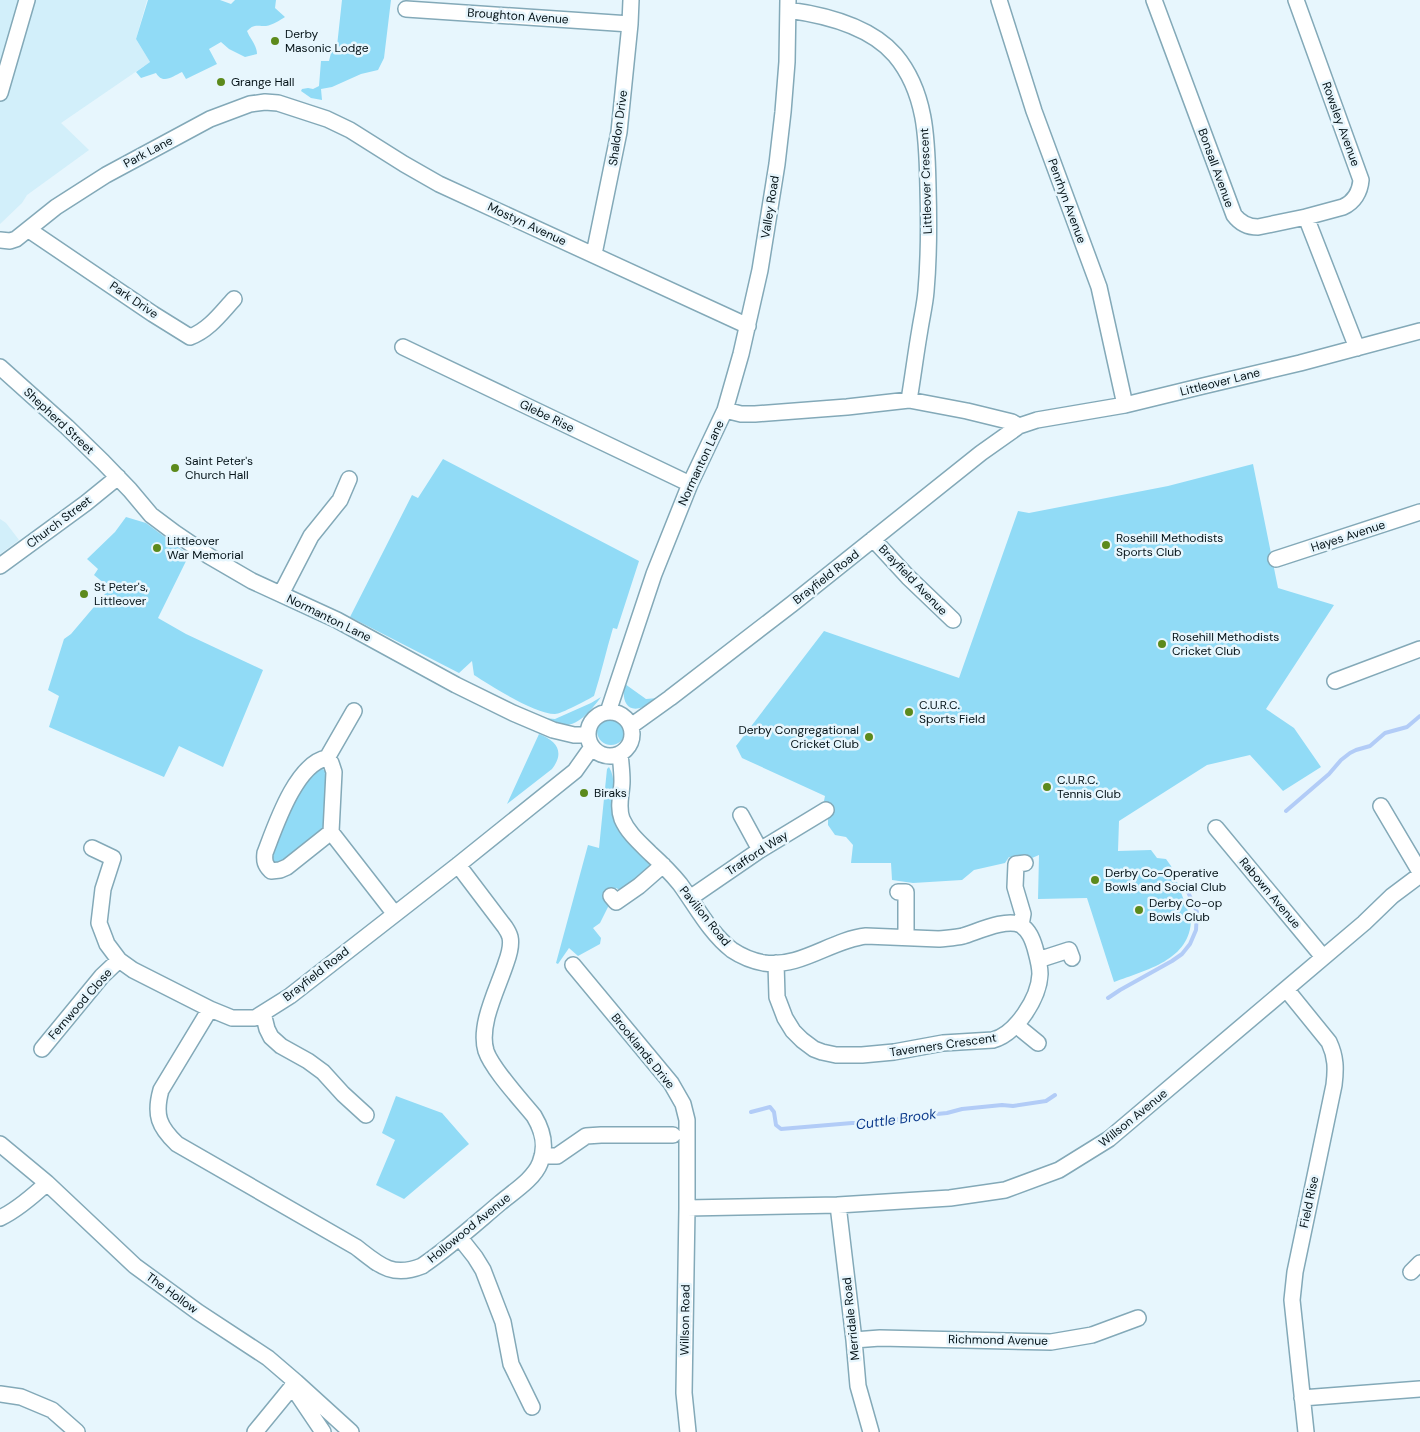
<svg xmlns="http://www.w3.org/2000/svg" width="1420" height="1432" viewBox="0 0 1420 1432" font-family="'DM Sans',sans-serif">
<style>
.built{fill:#d2effa}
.green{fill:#91dbf6}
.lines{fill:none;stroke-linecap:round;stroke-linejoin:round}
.stream{stroke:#b2ccf7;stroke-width:4}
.minor-casing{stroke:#83a9b8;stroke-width:18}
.minor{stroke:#fff;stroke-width:15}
.poi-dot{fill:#5c8a1c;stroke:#e7f6fd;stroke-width:2}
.labels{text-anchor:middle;stroke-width:5;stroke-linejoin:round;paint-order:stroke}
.street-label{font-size:12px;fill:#041217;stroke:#e7f6fd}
.poi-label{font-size:12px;fill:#041217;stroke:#e7f6fd;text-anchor:start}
.water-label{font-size:14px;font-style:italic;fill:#0f3d8d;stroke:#e7f6fd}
</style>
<rect width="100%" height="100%" fill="#e7f6fd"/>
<path class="built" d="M0,0H147L136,39L150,62L61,123L89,150L27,195L22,203L0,224Z
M0,519L6,523L19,540L0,554Z"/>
<path class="green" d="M148,0H220L231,4L235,0H276L275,8L285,17C280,20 273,25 266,26C257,26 254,24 247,31C250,39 257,45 257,54L245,57L229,49L221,42L209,49L217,64L186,79L182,72C173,76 163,85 156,73L141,78L136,72L150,62L136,39Z
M342,0H391L384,58L378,70L361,74L332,87L321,89L322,100L311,98L301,91L302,89L308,88L313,89L319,86L321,61H329L331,53L335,50L337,46Z
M443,459L639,561L617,629L613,628C606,651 601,674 594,696C587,700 561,714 555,714C535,714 491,686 474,675L472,661L459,673L350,617L412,495L418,498Z
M1253,464L1278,588L1334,605L1266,709L1294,728L1321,767L1283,791L1250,755L1207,765L1119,821L1118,851L1151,850L1157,858L1166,859L1171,866L1191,919C1191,960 1146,970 1114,982L1087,898L1038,899L1039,855L1032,858L1009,857L1005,863L974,870L962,880L913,883L892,880L891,863H851L853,845L846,837L835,835L828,825V819L832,811L824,801L825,796L742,758L736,746L824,631L959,678L1018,511L1029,513L1168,486Z
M126,517L146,523L189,555L158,618L186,634L263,670L223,767L179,746L164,777L49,727L59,696L48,690L64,639L71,634L110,588L94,575L98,569L87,559L115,532Z
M625,684L646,699L658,698C653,701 649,705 643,707C626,714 621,698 625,684Z
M601,697C592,709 578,728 560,725C551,723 542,719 533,717L555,719L591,703Z
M597 731a14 14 0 1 1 28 0a14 14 0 1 1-28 0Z
M539,734C557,741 565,752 552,769L507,804Z
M609,767C618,782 610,799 614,814L650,863L649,868L622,891L616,888L604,897L609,905L600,923L593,928L601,938L600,944L578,956L569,948L558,964L556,963L588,845L599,848L607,769Z
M321,768L327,772L328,827L285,865H273L269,852L284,815L311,771Z
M396,1096L442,1113L469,1144L404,1199L376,1185L395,1140L382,1133Z"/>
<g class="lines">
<path class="stream" d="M1286,811L1329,774L1341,760L1350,753L1356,750L1370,746L1385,733L1407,727L1420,716
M1108,998L1120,990L1172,961L1182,954L1190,944L1196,930L1197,912L1188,892
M751,1112L770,1107L774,1112L776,1125L781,1129L852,1123H886L907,1117L947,1113L962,1109L1002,1105L1013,1106L1046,1101L1055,1095"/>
<g class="minor-casing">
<path id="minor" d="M999,0L1034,111L1099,287L1125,405
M1154,0L1234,215C1240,223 1248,227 1258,227L1306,217L1357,348
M1296,0L1361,180C1360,192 1354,202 1343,207L1306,217
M406,9L630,24
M788,10C825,15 870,26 895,55C927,93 927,142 928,188C929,223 929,257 926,291C925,304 922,316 920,329C916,352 913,376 909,400
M0,93L27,0
M29,230L153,314L190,337C209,330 221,313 234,299
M0,240L10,241L16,239L56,207L106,175L210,119L250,104L265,102L278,103L327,119L350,130L404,164L439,184L748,326
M594,254L619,132L630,24L631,0
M403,347L690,484
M0,367L67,427L103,462L130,490L151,515L175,533L209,556L252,581L337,620L456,685L513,713L553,730L574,735H588
M725,410L741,414H755L847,407L909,400L967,411L1012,422L1019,426
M873,539L908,577L953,620
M1276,559L1420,512
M0,566L86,503L118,477
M281,594L311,536L340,500L349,479
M1335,681L1420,649
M588 734a22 22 0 1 1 44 0a22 22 0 1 1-44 0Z
M608,712L654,574L690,484L725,410L741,354L760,270L777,164L783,112L787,62L788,0
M631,726L670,698L792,604L981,453L1019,426L1037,420L1125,405L1203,386L1300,363L1420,331
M620,754C621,763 622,772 622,781C622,794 617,806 622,819C628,833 640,843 651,854C661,863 671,873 680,884C696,906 710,933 732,950C741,956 753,961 764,963C801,968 831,940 866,936L939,939C947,938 955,938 963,936C979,931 1006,918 1021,925
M327,758L354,711
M1381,806L1420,872
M741,815L760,850
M1216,828L1323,957
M331,832L334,772L331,763L327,758C296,763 275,827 265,853C264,861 265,865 271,871L280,870L287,867L331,832L394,913
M92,848L113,858L103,889L99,923L107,944L119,960L133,970L210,1009L232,1018H255L290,996L458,865L575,771L592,747
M898,892H906V937
M611,896L616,902L639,886L663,865
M690,898L760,850L826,810
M1038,960L1069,950L1072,958
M776,963L777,997L785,1018L793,1031L802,1040L814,1049L822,1052L836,1055H862L894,1052L943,1043L993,1040C1016,1034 1039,998 1040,974C1040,965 1037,956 1035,948C1032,938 1029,931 1021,925L1023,914L1015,887L1016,864L1025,863
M573,965L671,1083L683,1104L687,1120V1208L684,1393L688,1432
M1286,989L1329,1042C1336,1057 1336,1069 1334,1085L1295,1272L1292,1300L1306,1432
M210,1009L161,1090C154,1115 159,1127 177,1144L356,1247C379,1265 392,1278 422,1266C450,1247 474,1225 500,1203C513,1192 534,1179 540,1163C547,1146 543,1131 534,1116C521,1100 492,1069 486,1051C478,1025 498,988 506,963C509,955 512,946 510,937C509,933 507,930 505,927L458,865
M263,1013L267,1029L271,1037L281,1046L308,1061L323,1072L343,1094L366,1115
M1016,1025L1038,1043
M42,1049L102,976L119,960
M0,1144L47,1183L135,1266L198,1312L268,1358L296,1382L351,1432
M542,1156H557L586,1136L601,1135H673
M838,1205L854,1340L858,1386L871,1432
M687,1208L838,1205L950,1198L1005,1190L1059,1170L1109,1139L1364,923L1392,896L1420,875
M0,1218C17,1210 33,1196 47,1183
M460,1238L475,1257L483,1270L503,1322L511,1364L532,1407
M1411,1272L1420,1263
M854,1340L880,1338L1051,1342L1092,1335L1138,1318
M292,1386L323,1432
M0,1394L21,1397L52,1410L77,1432
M1302,1398L1420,1389
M255,1432L296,1382"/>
</g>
<use href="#minor" class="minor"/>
</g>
<g class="poi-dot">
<circle cx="275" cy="41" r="5"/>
<circle cx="221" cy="82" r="5"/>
<circle cx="175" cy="468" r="5"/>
<circle cx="1106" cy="545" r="5"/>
<circle cx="157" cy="548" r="5"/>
<circle cx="84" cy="594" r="5"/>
<circle cx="1162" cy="644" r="5"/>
<circle cx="909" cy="712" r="5"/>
<circle cx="869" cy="737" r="5"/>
<circle cx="1047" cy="787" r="5"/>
<circle cx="584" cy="793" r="5"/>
<circle cx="1095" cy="880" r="5"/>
<circle cx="1139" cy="910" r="5"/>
</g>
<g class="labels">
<g class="street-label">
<text transform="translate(518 16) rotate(4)" y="4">Broughton Avenue</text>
<text transform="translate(1341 124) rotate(70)" y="4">Rowsley Avenue</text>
<text transform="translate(618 128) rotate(-82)" y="4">Shaldon Drive</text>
<text transform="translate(148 152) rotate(-28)" y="4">Park Lane</text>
<text transform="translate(1216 168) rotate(70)" y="4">Bonsall Avenue</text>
<text transform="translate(926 181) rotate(-92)" y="4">Littleover Crescent</text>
<text transform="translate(1067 201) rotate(70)" y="4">Penrhyn Avenue</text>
<text transform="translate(770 207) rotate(-81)" y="4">Valley Road</text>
<text transform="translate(527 224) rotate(25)" y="4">Mostyn Avenue</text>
<text transform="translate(134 300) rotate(34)" y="4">Park Drive</text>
<text transform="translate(1220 382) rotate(-14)" y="4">Littleover Lane</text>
<text transform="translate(547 416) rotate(26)" y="4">Glebe Rise</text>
<text transform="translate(59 421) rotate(43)" y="4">Shepherd Street</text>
<text transform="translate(701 463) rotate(-65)" y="4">Normanton Lane</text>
<text transform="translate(59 522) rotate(-37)" y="4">Church Street</text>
<text transform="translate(1348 536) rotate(-18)" y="4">Hayes Avenue</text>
<text transform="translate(826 577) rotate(-38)" y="4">Brayfield Road</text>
<text transform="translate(913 580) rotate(46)" y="4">Brayfield Avenue</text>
<text transform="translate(329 618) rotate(26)" y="4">Normanton Lane</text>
<text transform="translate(757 853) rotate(-33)" y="4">Trafford Way</text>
<text transform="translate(1270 893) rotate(50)" y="4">Rabown Avenue</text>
<text transform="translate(705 916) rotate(51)" y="4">Pavilion Road</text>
<text transform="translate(316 974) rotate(-38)" y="4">Brayfield Road</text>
<text transform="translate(80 1004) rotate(-49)" y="4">Fernwood Close</text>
<text transform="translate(943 1045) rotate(-8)" y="4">Taverners Crescent</text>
<text transform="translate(643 1051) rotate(51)" y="4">Brooklands Drive</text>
<text transform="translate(1133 1118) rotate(-39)" y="4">Willson Avenue</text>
<text transform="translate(1309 1202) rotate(-78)" y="4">Field Rise</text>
<text transform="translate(469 1228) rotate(-39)" y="4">Hollowood Avenue</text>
<text transform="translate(172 1293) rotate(36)" y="4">The Hollow</text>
<text transform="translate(851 1319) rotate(-96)" y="4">Merridale Road</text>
<text transform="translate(685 1320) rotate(-89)" y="4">Willson Road</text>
<text transform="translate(998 1340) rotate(1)" y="4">Richmond Avenue</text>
</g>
<g class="poi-label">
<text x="285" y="38">Derby<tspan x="285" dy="14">Masonic Lodge</tspan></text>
<text x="231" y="86">Grange Hall</text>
<text x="185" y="465">Saint Peter's<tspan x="185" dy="14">Church Hall</tspan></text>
<text x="1116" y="542">Rosehill Methodists<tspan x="1116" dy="14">Sports Club</tspan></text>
<text x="167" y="545">Littleover<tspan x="167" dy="14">War Memorial</tspan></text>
<text x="94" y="591">St Peter's,<tspan x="94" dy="14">Littleover</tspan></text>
<text x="1172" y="641">Rosehill Methodists<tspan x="1172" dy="14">Cricket Club</tspan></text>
<text x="919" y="709">C.U.R.C.<tspan x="919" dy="14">Sports Field</tspan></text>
<text x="859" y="734" text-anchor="end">Derby Congregational<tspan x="859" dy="14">Cricket Club</tspan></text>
<text x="1057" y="784">C.U.R.C.<tspan x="1057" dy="14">Tennis Club</tspan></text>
<text x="594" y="797">Biraks</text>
<text x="1105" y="877">Derby Co-Operative<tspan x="1105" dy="14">Bowls and Social Club</tspan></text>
<text x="1149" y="907">Derby Co-op<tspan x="1149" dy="14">Bowls Club</tspan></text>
</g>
<g class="water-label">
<text transform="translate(896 1119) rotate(-8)" y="5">Cuttle Brook</text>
</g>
</g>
</svg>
